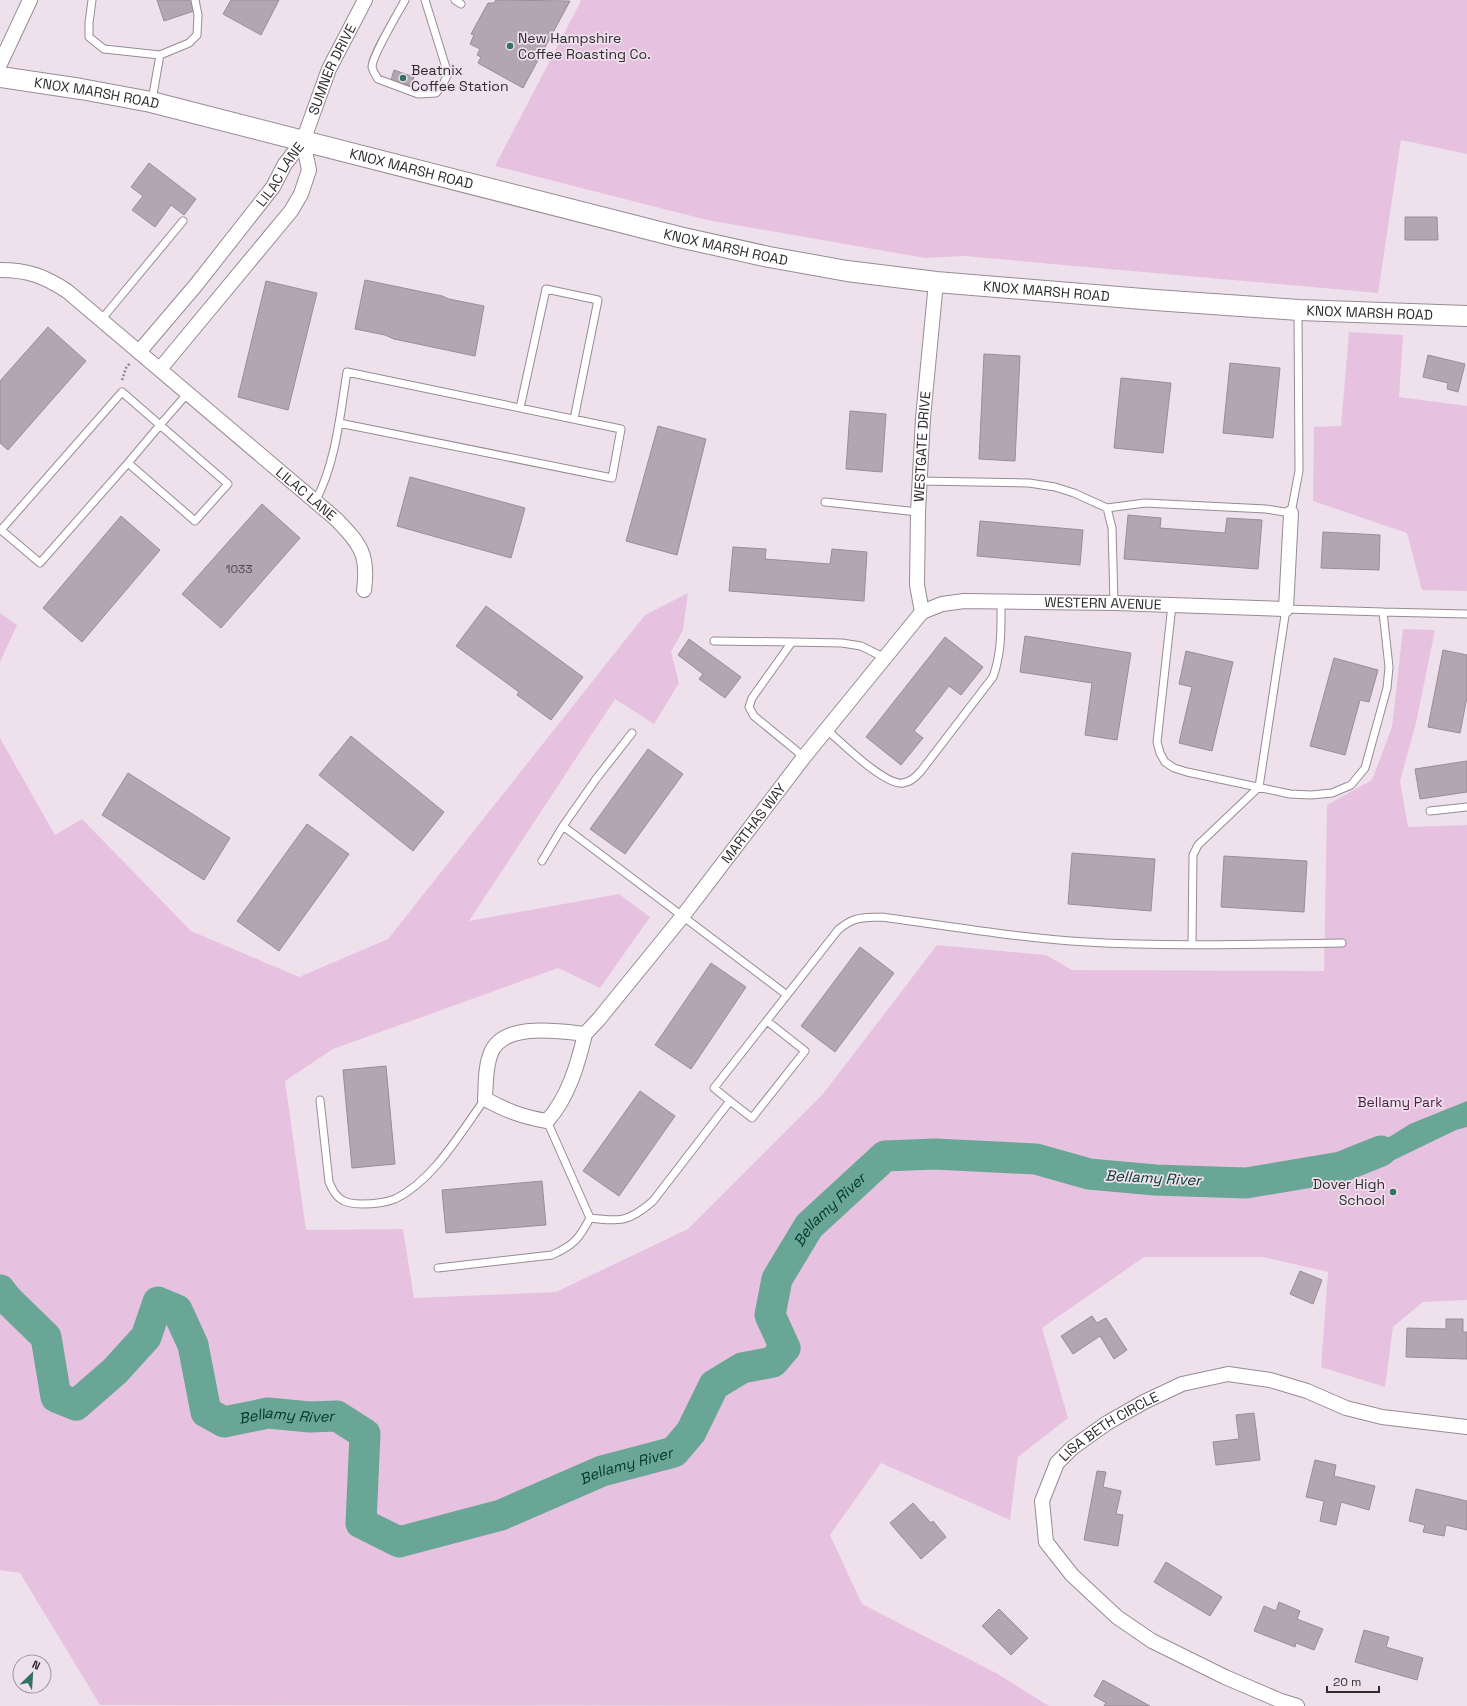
<svg xmlns="http://www.w3.org/2000/svg" width="1467" height="1706" viewBox="0 0 1467 1706" font-family="'Space Grotesk',sans-serif">
<style>
.green{fill:#e7c2e0}
.water{fill:#6aa695}
.lines{fill:none;stroke-linecap:round;stroke-linejoin:round}
.river{stroke:#6aa695;stroke-width:31}
.building{fill:#b3a6b0;stroke:#9a8d98}
.service-casing{stroke:#978b95;stroke-width:9}
.minor-casing{stroke:#978b95;stroke-width:16}
.secondary-casing{stroke:#978b95;stroke-width:22}
.path{stroke:#8f868d;stroke-width:2.5;stroke-dasharray:2 2;stroke-linecap:butt}
.service{stroke:#fff;stroke-width:7}
.minor{stroke:#fff;stroke-width:14}
.secondary{stroke:#fff;stroke-width:20}
.poi-dot{fill:#317262;stroke:#eee1ec;stroke-width:1.5}
.labels{text-anchor:middle;stroke-width:3.5;stroke-linejoin:round;paint-order:stroke}
.number-label{font-size:12px;fill:#514a4f}
.poi-label{font-size:14px;fill:#302b2f;stroke:#eee1ec;text-anchor:start}
.street-label{font-size:14px;fill:#302b2f;stroke:#eee1ec}
.park-label{font-size:14px;fill:#501e4a;stroke:#eee1ec}
.water-label{font-size:15px;font-style:italic;fill:#00372c;stroke:#eee1ec}
</style>
<rect width="100%" height="100%" fill="#eee1ec"/>
<path class="green" d="M580,0H1467V154L1401,140L1378,293L964,256L925,258L707,220L495,166L581,1Z
M1349,332L1403,335L1399,397L1467,406V591L1422,590L1407,533L1313,501L1314,427L1341,426Z
M688,593L683,630L671,652L679,683L654,724L615,699L469,921L619,894L650,917L600,988L558,968L333,1049L285,1081L306,1230L403,1229L414,1298L556,1292L688,1229L823,1094L937,945L1046,955L1072,970L1324,971L1327,805L1372,780L1392,727L1403,629L1435,630L1416,723L1400,781L1408,827L1467,825V1300L1423,1302L1393,1327L1385,1387L1321,1367L1328,1272L1263,1257H1144L1042,1328L1068,1418L1018,1457L1010,1520L881,1463L830,1535L862,1604L996,1673L1049,1706L100,1705L20,1573L0,1570V738L55,835L82,819L191,931L299,977L388,939L645,615Z
M0,613L17,625L0,662Z"/>
<path class="water" d="M1467,1101V1127L1456,1130L1394,1160L1341,1167L1410,1124Z"/>
<g class="lines">
<path class="river" id="s1" d="M0,1290L7,1299L46,1337L56,1397L76,1405L115,1371L146,1337L158,1302L177,1310L193,1345L206,1412L224,1422L268,1413L310,1417L337,1416L365,1434L361,1523L399,1542L501,1515L602,1471L674,1452L691,1432L714,1385L742,1368L773,1362L785,1348L770,1315L777,1279L809,1226L885,1156L935,1154L1036,1159L1089,1174L1155,1180L1246,1183L1341,1167L1381,1151"/>
</g>
<path class="building" d="M157,0H193L197,10L164,21Z
M231,0H279L261,35L223,14Z
M496,0L570,1L523,88L478,63L481,57L477,55L480,49L470,44L474,35L471,34L488,3H494Z
M394,70L414,77L411,86L391,80Z
M149,163L196,199L184,215L171,205L155,227L132,210L143,196L131,187Z
M1405,217H1437L1438,240H1405Z
M365,280L442,296L449,299L484,306L475,356L394,339L385,335L355,329Z
M266,281L317,293L288,410L238,397Z
M48,327L86,361L8,450L0,443V381Z
M984,354L1020,356L1015,461L979,459Z
M1428,355L1465,364L1458,392L1447,389L1448,383L1423,377Z
M1230,363L1280,368L1273,438L1223,433Z
M1121,378L1171,383L1163,453L1114,448Z
M850,411L886,414L882,472L846,469Z
M658,426L706,439L677,555L626,541Z
M410,477L525,508L511,558L397,526Z
M262,504L300,538L221,628L182,594Z
M1128,515L1161,518L1160,528L1225,533L1227,518L1262,520L1258,569L1124,559Z
M121,516L160,550L82,642L43,608Z
M980,521L1083,530L1080,565L977,556Z
M1323,532L1380,535L1379,570L1321,568Z
M733,547L766,549L765,559L830,564L832,549L867,552L864,601L729,591Z
M486,606L583,677L551,720L517,695L519,692L456,646Z
M1025,636L1131,653L1117,740L1085,735L1092,683L1020,672Z
M945,637L983,667L961,695L949,686L914,731L923,738L901,765L866,737Z
M689,639L741,677L725,698L699,679L703,674L678,655Z
M1443,650L1467,655V697L1460,733L1428,727Z
M1186,651L1233,662L1212,751L1179,743L1192,687L1179,684Z
M1334,658L1378,670L1369,702L1360,700L1345,755L1310,746Z
M351,736L444,812L413,851L319,775Z
M648,749L683,774L625,854L590,829Z
M1467,761V792L1420,799L1415,769Z
M128,773L230,838L204,880L102,815Z
M307,824L349,854L279,951L237,921Z
M1072,853L1155,859L1151,911L1068,904Z
M1224,856L1307,861L1304,912L1221,907Z
M860,947L894,973L835,1052L801,1026Z
M711,963L746,987L691,1069L655,1045Z
M386,1066L395,1164L352,1168L343,1070Z
M640,1091L675,1116L619,1196L583,1171Z
M542,1181L546,1225L446,1233L442,1190Z
M1300,1271L1322,1280L1313,1304L1290,1294Z
M1092,1316L1097,1323L1106,1318L1127,1350L1114,1359L1100,1336L1073,1354L1061,1336Z
M1446,1319H1463V1332H1467V1359L1406,1357L1407,1328L1446,1329Z
M1254,1413L1260,1460L1216,1465L1213,1442L1239,1439L1236,1415Z
M1315,1460L1336,1465L1334,1476L1375,1486L1369,1510L1341,1502L1336,1525L1320,1521L1324,1501L1306,1497Z
M1097,1471L1106,1472L1103,1487L1121,1491L1116,1514L1123,1515L1118,1546L1084,1540Z
M1416,1489L1467,1501V1530L1446,1525L1444,1536L1423,1532L1425,1525L1409,1521Z
M913,1503L931,1523L933,1521L946,1537L921,1559L890,1523Z
M1166,1562L1222,1597L1210,1616L1154,1582Z
M1279,1602L1300,1611L1297,1619L1323,1629L1314,1650L1296,1643L1295,1647L1254,1631L1264,1606L1276,1611Z
M999,1609L1028,1638L1011,1655L982,1626Z
M1364,1630L1389,1637L1386,1647L1423,1658L1417,1680L1355,1662Z
M1103,1680L1150,1706H1104L1106,1703L1094,1696Z"/>
<g class="lines">
<g class="service-casing">
<path id="service" d="M92,0L89,23V37L104,49L160,55L152,100
M405,0C398,13 372,56 372,67C373,71 376,76 378,79L418,94L436,93L442,86L448,74L425,0
M455,0L461,4
M160,55L189,43L197,35L198,15L195,0
M101,320L183,221
M520,408L546,289L598,300L574,419
M128,463L160,425L122,392L1,530L40,563L128,463L195,521L228,484L160,425L187,394
M920,481L1029,483L1055,487L1074,493L1107,508L1145,503L1266,509L1291,513L1299,471L1298,312
M315,502C336,463 340,415 347,372L621,429L612,478L339,423
M825,502L918,512
M1107,508L1112,528L1114,603
M1172,605L1157,742L1160,753L1165,762L1174,768L1187,772L1290,794L1311,795L1332,793L1351,785L1365,768L1387,688L1389,667L1383,612L1286,609L1259,787L1198,845L1193,855L1192,944
M1383,612L1467,614
M714,641L792,642
M827,730C841,742 885,786 903,783C911,782 916,777 921,771L993,677C1002,652 1001,628 1001,603
M632,733L596,779L563,826L787,995
M804,757L754,716L749,707L752,698L792,642L842,643L861,646L885,658
M1430,811L1467,807
M542,861L563,826
M320,1100L329,1182C336,1199 343,1204 362,1204C373,1204 384,1203 395,1199C433,1181 461,1132 485,1099
M730,1101L714,1088L838,930C854,916 862,918 882,917C950,926 1018,938 1087,942C1172,947 1257,944 1342,943
M547,1121L590,1218
M438,1268L552,1255C574,1245 579,1239 590,1218C620,1222 629,1222 653,1201L730,1101L752,1118L805,1051L767,1021"/>
</g>
<g class="minor-casing">
<g id="minor">
<path d="M0,64L30,0"/>
<path id="s2" d="M0,270C28,270 44,276 67,291L336,519C360,544 369,554 364,590"/>
<path id="s3" d="M139,352L196,285L273,187L285,164L303,141L329,69L365,0"/>
<path d="M160,369L291,211L301,194L309,170L303,141"/>
<path id="s4" d="M922,612L917,585L918,512L923,418L936,282"/>
<path id="s5" d="M585,1034C578,1064 568,1098 547,1121C523,1117 507,1111 485,1099C486,1084 485,1067 491,1053C503,1022 559,1031 585,1034L599,1019L682,917L804,757L922,612L942,604L964,601L1114,603L1286,609L1291,513"/>
<path id="s6" d="M1297,1706L1281,1701L1225,1677L1152,1641L1117,1617L1072,1575L1046,1542L1042,1501L1057,1463L1072,1448L1107,1423L1144,1402L1182,1384L1228,1374L1270,1380L1307,1391L1346,1408L1382,1417L1467,1427"/>
</g>
</g>
<g class="secondary-casing">
<g id="secondary">
<path id="s7" d="M0,77L81,89L151,102L679,237L769,257L847,271L936,282L1155,300L1299,310L1467,316"/>
</g>
</g>
<path class="path" d="M122,380L126,368L130,363"/>
<use href="#service" class="service"/>
<use href="#minor" class="minor"/>
<use href="#secondary" class="secondary"/>
</g>
<g class="poi-dot">
<circle cx="510" cy="46" r="4"/>
<circle cx="403" cy="78" r="4"/>
<circle cx="1393" cy="1192" r="4"/>
</g>
<g class="labels">
<g class="number-label">
<text x="239" y="573">1033</text>
</g>
<g class="poi-label">
<text x="518" y="43">New Hampshire<tspan x="518" dy="16">Coffee Roasting Co.</tspan></text>
<text x="411" y="75">Beatnix<tspan x="411" dy="16">Coffee Station</tspan></text>
<text x="1385" y="1189" text-anchor="end">Dover High<tspan x="1385" dy="16">School</tspan></text>
</g>
<g class="street-label">
<text dy="5" stroke="none"><textPath href="#s3" startOffset="345">SUMNER DRIVE</textPath></text>
<text dy="5" stroke="none"><textPath href="#s7" startOffset="98">KNOX MARSH ROAD</textPath></text>
<text dy="5" stroke="none"><textPath href="#s7" startOffset="422">KNOX MARSH ROAD</textPath></text>
<text dy="5" stroke="none"><textPath href="#s3" startOffset="227">LILAC LANE</textPath></text>
<text dy="5" stroke="none"><textPath href="#s7" startOffset="746">KNOX MARSH ROAD</textPath></text>
<text dy="5" stroke="none"><textPath href="#s7" startOffset="1070">KNOX MARSH ROAD</textPath></text>
<text dy="5" stroke="none"><textPath href="#s7" startOffset="1394">KNOX MARSH ROAD</textPath></text>
<text dy="5" stroke="none"><textPath href="#s4" startOffset="166">WESTGATE DRIVE</textPath></text>
<text dy="5" stroke="none"><textPath href="#s2" startOffset="385">LILAC LANE</textPath></text>
<text dy="5" stroke="none"><textPath href="#s5" startOffset="1034">WESTERN AVENUE</textPath></text>
<text dy="5" stroke="none"><textPath href="#s5" startOffset="581">MARTHAS WAY</textPath></text>
<text dy="5" stroke="none"><textPath href="#s6" startOffset="451">LISA BETH CIRCLE</textPath></text>
</g>
<g class="park-label">
<text x="1400" y="1107">Bellamy Park</text>
</g>
<g class="water-label">
<text transform="translate(1153 1178) rotate(3)" y="5">Bellamy River</text>
<text dy="5" stroke="none"><textPath href="#s1" startOffset="1322">Bellamy River</textPath></text>
<text dy="5" stroke="none"><textPath href="#s1" startOffset="494">Bellamy River</textPath></text>
<text dy="5" stroke="none"><textPath href="#s1" startOffset="950">Bellamy River</textPath></text>
</g>
</g>
<g transform="translate(32 1674) rotate(25)"><circle r="19" fill="#eee1ec" stroke="#a298a0"/>
<path d="M0-3L7 15L0 10L-7 15Z" fill="#317262"/>
<text y="-6" font-size="11" font-weight="bold" text-anchor="middle" fill="#302b2f">N</text>
</g>
<path d="M1327 1686v6h52v-6" fill="none" stroke="#302b2f" stroke-width="2"/>
<text x="1333" y="1686" font-size="12" fill="#302b2f" stroke="#eee1ec" stroke-width="3" paint-order="stroke">20 m</text>
</svg>
